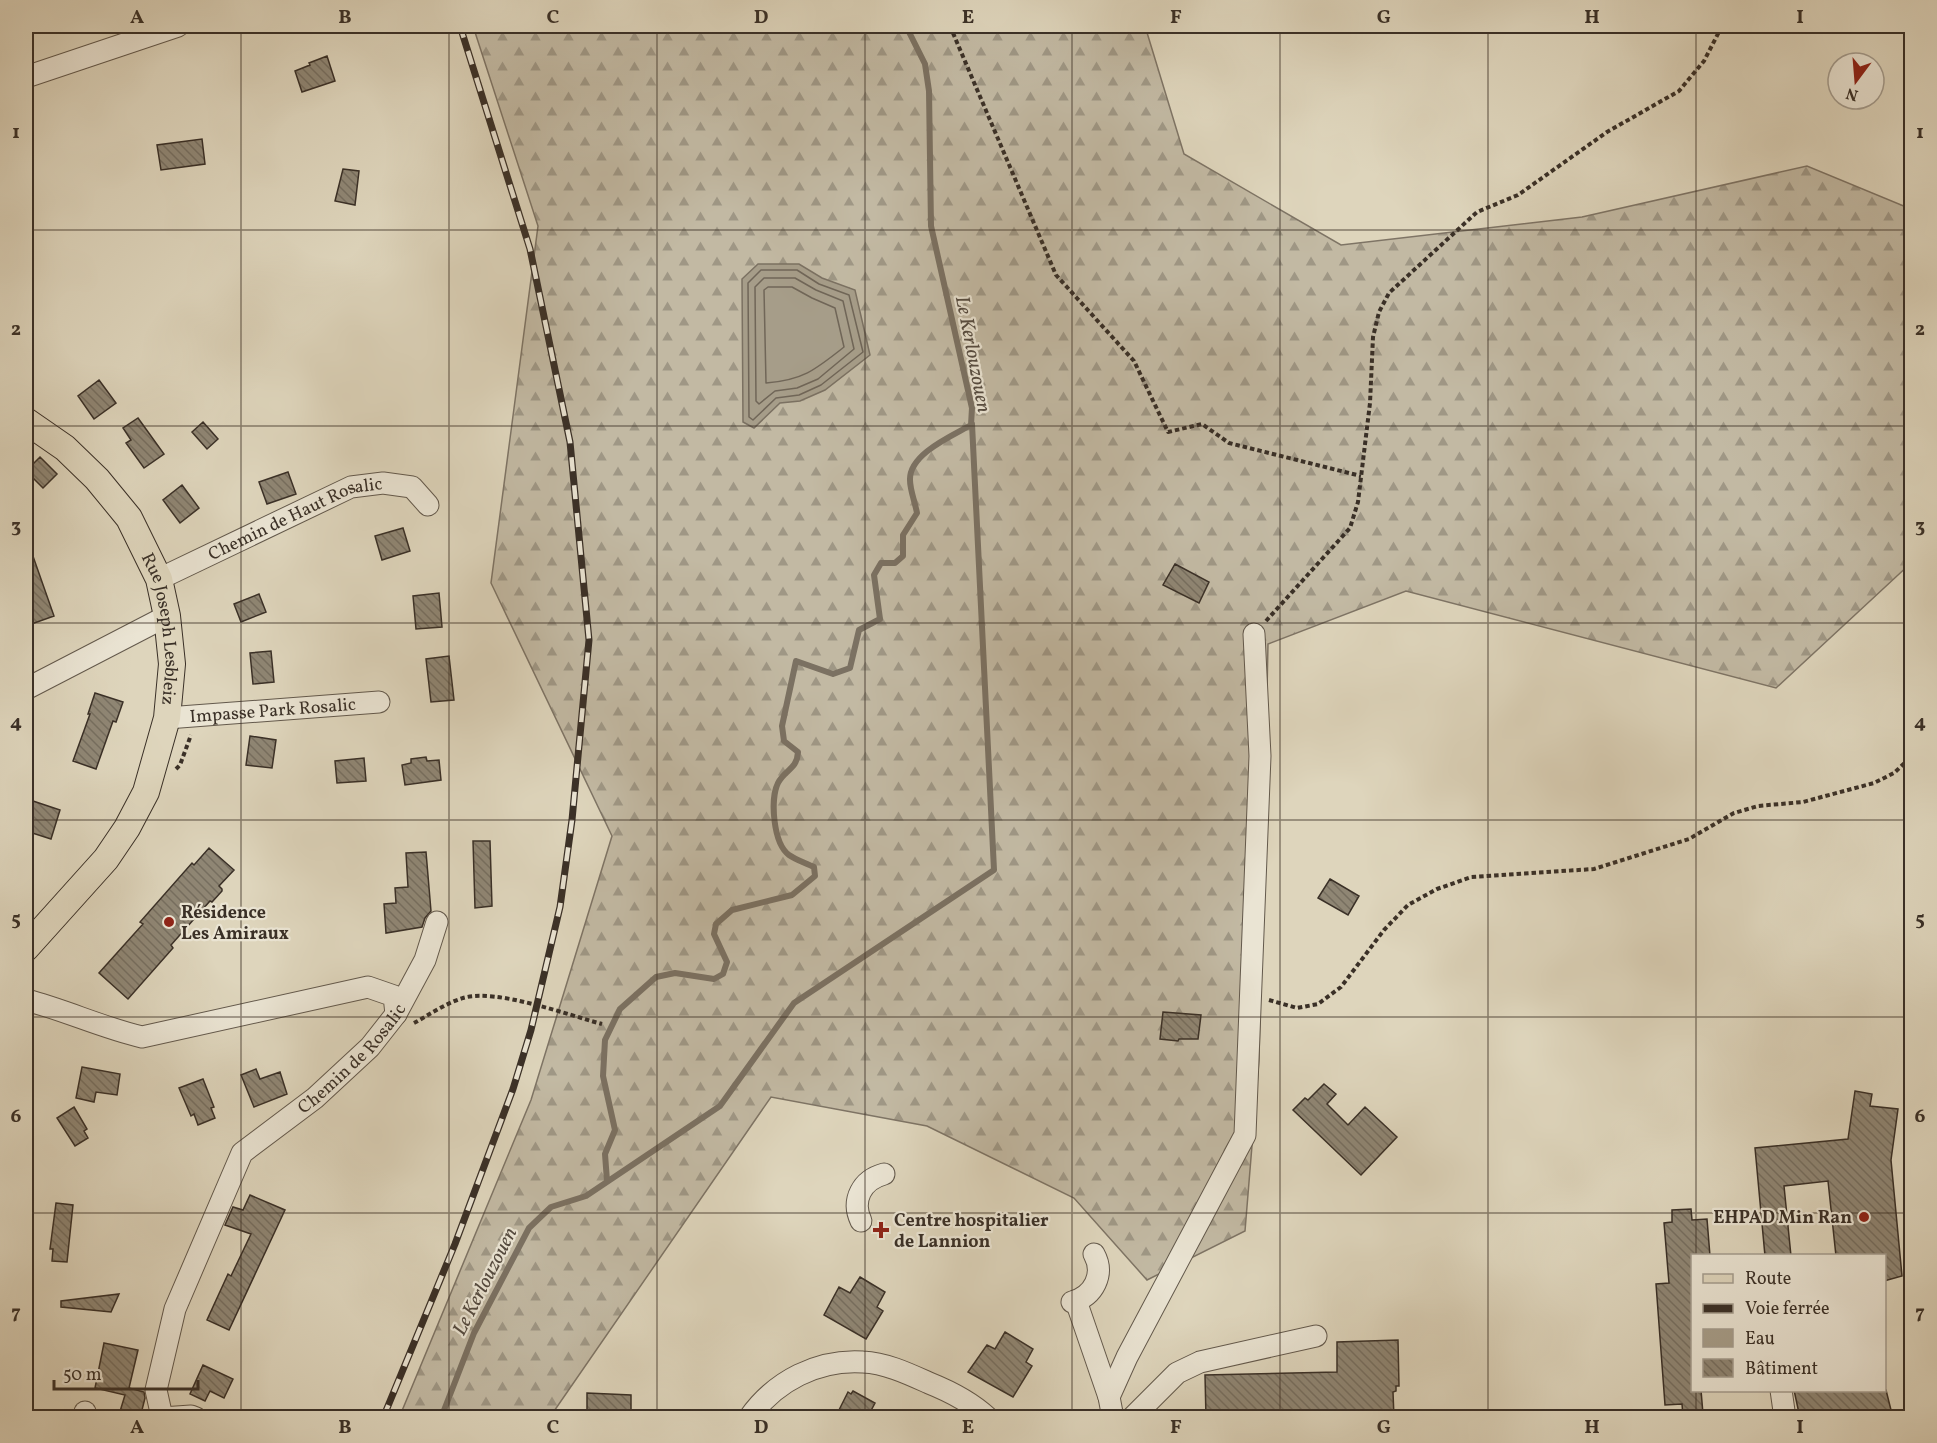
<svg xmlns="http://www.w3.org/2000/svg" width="1937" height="1443" viewBox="0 0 1937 1443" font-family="Vollkorn,serif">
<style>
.forest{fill:url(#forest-firs);stroke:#7e7465;stroke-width:1.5}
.water{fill:#a69d89;stroke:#7b7162;stroke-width:1.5}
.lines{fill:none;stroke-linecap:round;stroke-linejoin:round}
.shore{stroke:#706658;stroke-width:1.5}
.stream{stroke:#7b7162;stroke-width:6}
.building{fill:url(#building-back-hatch);stroke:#3a3027;stroke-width:1.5}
.minor-casing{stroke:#63594c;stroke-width:23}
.major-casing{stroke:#3a3027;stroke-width:28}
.path{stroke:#3a3027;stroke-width:4;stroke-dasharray:4.5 3;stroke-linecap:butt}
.minor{stroke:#eae4d3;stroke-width:21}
.major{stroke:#ded5bc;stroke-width:26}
.rail-casing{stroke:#3a3027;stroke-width:7}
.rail{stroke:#eae4d3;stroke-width:4.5;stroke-dasharray:14;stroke-linecap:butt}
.grid{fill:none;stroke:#3a3027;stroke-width:1.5;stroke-opacity:0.55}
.poi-dot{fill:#8f2418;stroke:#eae4d3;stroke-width:2}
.labels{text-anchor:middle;stroke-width:4.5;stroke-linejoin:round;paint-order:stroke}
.street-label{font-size:18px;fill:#3a3027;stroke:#eae4d3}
.poi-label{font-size:18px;font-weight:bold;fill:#3a3027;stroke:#eae4d3;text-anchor:start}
.water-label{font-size:20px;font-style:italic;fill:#554b40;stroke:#eae4d3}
.neatline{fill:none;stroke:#3a3027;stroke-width:2}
.grid-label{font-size:20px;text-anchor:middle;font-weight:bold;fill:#3a3027}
</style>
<defs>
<pattern id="forest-firs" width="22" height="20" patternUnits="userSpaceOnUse" patternTransform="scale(1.5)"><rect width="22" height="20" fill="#c2b9a3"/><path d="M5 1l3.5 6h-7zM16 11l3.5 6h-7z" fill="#9f9785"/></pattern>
<pattern id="building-back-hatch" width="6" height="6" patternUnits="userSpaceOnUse" patternTransform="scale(1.5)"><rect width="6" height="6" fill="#8f8674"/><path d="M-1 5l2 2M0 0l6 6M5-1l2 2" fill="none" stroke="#766e5f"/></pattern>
</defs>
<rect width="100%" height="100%" fill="#ded5bc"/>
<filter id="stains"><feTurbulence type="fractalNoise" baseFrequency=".00333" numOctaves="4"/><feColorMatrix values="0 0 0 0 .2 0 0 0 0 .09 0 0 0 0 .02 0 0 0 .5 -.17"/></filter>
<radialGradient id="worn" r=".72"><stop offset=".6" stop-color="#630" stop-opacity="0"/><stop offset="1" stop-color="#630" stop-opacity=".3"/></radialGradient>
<path class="forest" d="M473,26H1145L1184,154L1341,245L1582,217L1807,166L1911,209V563L1776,688L1406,591L1268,644L1259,1060L1245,1231L1147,1280L1074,1198L927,1126L771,1097L550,1417L399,1418L531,1100L612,836L491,583L538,226Z"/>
<path class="water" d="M758,264H799L822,278L855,290L870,355L825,390L800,401L780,403L754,428L743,422L742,279Z"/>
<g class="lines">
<path class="shore" d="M761,270H797L819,284L849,295L863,352L821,385L799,395L776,398L753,420L749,417L748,283Z
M764,278H795L816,290L843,301L854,349L818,379L797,388L775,391L759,404L756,401L755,287Z
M768,287H792L812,298L835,308L844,347C815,370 803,380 766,383L764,290Z"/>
<path class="stream" d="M607,1181L605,1154L615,1130L603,1076L605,1040L620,1009L656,977L675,973L714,979L723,974L727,962L714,934L716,924L732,910L792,895L815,876L814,867C806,863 796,860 789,855C773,843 770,799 778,783C785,769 797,770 798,752L784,741L782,726L796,661L833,674L850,668L859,630L880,619L874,575L881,563H895L903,556V535L917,513C915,502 910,490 910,480C909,454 952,436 971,425L972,408L931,226L929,91L925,64L906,26
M441,1418L474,1333L529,1228L551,1207L586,1196L720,1106L794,1003L994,870L972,424"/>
</g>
<path class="building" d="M327,56L335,81L302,92L295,71L310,65L309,63Z
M202,139L205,164L161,170L157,145Z
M343,169L359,171L355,205L335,201Z
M99,380L116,403L94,419L78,396Z
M138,418L164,454L144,468L126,443L131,440L123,428Z
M203,422L218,439L207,449L192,432Z
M40,457L57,474L43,488L26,471Z
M288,472L296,494L267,504L259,482Z
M182,485L199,508L180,523L163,500Z
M403,528L410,551L382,560L375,536Z
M28,542L54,616L26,626V543Z
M1175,564L1209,582L1199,603L1163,585Z
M439,593L442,627L416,629L413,596Z
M259,594L266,612L241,622L234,604Z
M271,651L274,682L253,684L250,653Z
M449,656L454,700L431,702L426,659Z
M95,693L123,702L116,722L113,721L96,769L73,761L90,714H88Z
M250,736L276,740L272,768L246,765Z
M426,757L427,761L439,760L441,780L405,785L402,765L411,763V759Z
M364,758L366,781L337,783L335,761Z
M33,801L60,810L51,839L26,831V825Z
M473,841H490L492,906L475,908Z
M209,848L234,870L219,886L222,889V891L212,902L210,901L171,945L173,948L128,999L99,973L143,924L140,922L192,863L194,865Z
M426,852L431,911L425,918L422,927L386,933L384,904L396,903L395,888L408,887L406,853Z
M1330,879L1359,896L1348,915L1318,898Z
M1163,1012L1201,1015L1198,1039H1179L1178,1041L1160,1039Z
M82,1067L120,1074L117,1095L96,1092L94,1102L76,1098Z
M256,1069L260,1079L280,1072L287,1094L254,1107L241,1075Z
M203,1079L214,1107L211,1108L215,1118L198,1125L194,1114L191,1116L179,1088Z
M1324,1084L1336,1094L1327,1104L1348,1125L1365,1107L1397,1137L1361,1175L1293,1110L1305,1098L1308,1100Z
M1855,1091L1872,1094L1870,1106L1898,1109L1891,1160L1902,1276L1884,1281V1256H1836L1828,1181L1784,1186L1791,1256H1765L1755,1148L1848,1139Z
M74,1107L87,1129L84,1131L88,1138L75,1146L57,1118Z
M250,1195L285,1210L229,1330L207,1320L228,1274L231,1276L251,1234L225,1225L233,1207L243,1210Z
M56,1203L73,1205L67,1262L52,1261L53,1249H50Z
M1691,1209L1692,1220L1707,1219L1710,1256H1692V1390H1701L1703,1414L1683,1416L1682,1404L1665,1405L1656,1284L1669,1283L1664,1223L1672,1222V1210Z
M860,1277L885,1292L877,1307L883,1311L866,1339L824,1315L839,1287L850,1293Z
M119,1294L111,1312L61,1307V1301Z
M1005,1332L1033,1349L1026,1362L1032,1366L1013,1397L968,1372L987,1345L995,1349Z
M1398,1340L1399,1386H1396V1391L1393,1392L1394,1418H1206L1205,1375L1337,1372V1342Z
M104,1343L138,1350L129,1388L144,1392L145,1398L140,1418H118L125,1395L95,1388Z
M203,1365L233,1379L224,1398L210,1391L205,1401L190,1394Z
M1794,1390H1886L1893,1418H1800Z
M853,1391L875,1403L867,1418H835L848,1392L851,1394Z
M587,1393L631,1395V1414L603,1413V1418H587Z"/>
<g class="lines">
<g class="minor-casing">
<g id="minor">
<path d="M26,77L178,26"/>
<path id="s1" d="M159,579L351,487L383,483L412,487L428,505"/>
<path d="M26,689L167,616"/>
<path id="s2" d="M167,718L379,702"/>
<path d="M26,1000C65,1010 103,1028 142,1037L368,987L394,996L396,1014"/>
<path d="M861,1221C851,1200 862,1180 884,1174"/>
<path d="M1076,1301L1109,1397"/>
<path d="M1072,1302C1094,1296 1105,1274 1094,1254"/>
<path d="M1781,1390L1785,1418"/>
<path id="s3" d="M162,1417L156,1390L175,1309L242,1153L315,1098L370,1047L396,1014L425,960L437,922"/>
<path d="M85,1418V1412"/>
<path d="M162,1418L191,1416L196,1418"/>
<path d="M749,1418C775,1381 818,1359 863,1362C886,1363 909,1374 929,1383C949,1391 972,1403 988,1418"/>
<path d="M1113,1418L1109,1397L1127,1357L1245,1135L1260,756L1254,634"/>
<path d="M1132,1418L1177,1373L1200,1362L1316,1336"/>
</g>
</g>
<g class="major-casing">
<g id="major">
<path id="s4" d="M26,421L65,448L97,479L129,518L159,579L167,616L172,664L167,718L146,792L127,828L106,859L26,948"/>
</g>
</g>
<path class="path" d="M950,26L1056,275L1134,361L1168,432L1202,424L1229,443L1361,476
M1266,621L1350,528L1358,502L1370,403L1373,337L1379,312L1389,293L1477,212L1518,195L1607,132L1679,91L1704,61L1722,26
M176,769L180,765L191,735
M1269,1000L1297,1008L1318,1004L1341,987L1384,930L1408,905L1437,889L1471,877L1594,869L1689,839L1734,813L1758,806L1803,802L1874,783L1894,773L1912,756
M414,1023C429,1015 446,1003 463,998C496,988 568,1015 602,1024"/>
<use href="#minor" class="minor"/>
<use href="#major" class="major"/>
<g class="rail-casing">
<path id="rail" d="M383,1418L455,1244L513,1089L531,1030L560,907L572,820L589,640L570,442L530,249L460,26"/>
</g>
<use href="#rail" class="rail"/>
</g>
<path class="grid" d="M241,26V1418M449,26V1418M657,26V1418M865,26V1418M1072,26V1418M1280,26V1418M1488,26V1418M1696,26V1256M26,230H1912M26,426H1912M26,623H1912M26,820H1912M26,1017H1912M26,1213H1912M1696,1390V1418"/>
<g class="poi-dot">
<circle cx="169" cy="922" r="6"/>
<circle cx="1864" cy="1217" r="6"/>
<path d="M878 1221h6v6h6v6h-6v6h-6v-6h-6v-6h6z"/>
</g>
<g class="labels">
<g class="street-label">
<text dy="6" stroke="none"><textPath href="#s1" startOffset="150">Chemin de Haut Rosalic</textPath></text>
<text dy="6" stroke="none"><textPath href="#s4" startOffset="260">Rue Joseph Lesbleiz</textPath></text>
<text dy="6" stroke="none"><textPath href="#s2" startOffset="106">Impasse Park Rosalic</textPath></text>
<text dy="6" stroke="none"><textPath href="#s3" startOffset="426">Chemin de Rosalic</textPath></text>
</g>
<g class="poi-label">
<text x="181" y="918">Résidence<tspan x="181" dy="21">Les Amiraux</tspan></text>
<text x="1852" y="1223" text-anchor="end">EHPAD Min Ran</text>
<text x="894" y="1226">Centre hospitalier<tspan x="894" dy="21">de Lannion</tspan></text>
</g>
<g class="water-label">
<text transform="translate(974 354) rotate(79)" y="7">Le Kerlouzouen</text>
<text transform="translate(484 1281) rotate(-63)" y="7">Le Kerlouzouen</text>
</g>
</g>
<rect width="1937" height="1443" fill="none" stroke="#ded5bc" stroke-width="66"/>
<rect x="1691" y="1254" width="195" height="138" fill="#eae4d3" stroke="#a49c8e" stroke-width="1.5"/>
<rect x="1703" y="1274" width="30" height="9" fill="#ded5bc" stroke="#a49c8e" stroke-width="1.5"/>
<text x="1745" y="1284" font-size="18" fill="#3a3027">Route</text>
<rect x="1703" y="1304" width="30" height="9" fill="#3a3027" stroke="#a49c8e" stroke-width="1.5"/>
<text x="1745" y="1314" font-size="18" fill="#3a3027">Voie ferrée</text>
<rect x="1703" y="1329" width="30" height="18" fill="#a69d89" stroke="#a49c8e" stroke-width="1.5"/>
<text x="1745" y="1344" font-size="18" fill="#3a3027">Eau</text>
<rect x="1703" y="1359" width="30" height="18" fill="url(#building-back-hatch)" stroke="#a49c8e" stroke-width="1.5"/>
<text x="1745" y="1374" font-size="18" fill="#3a3027">Bâtiment</text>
<g transform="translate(1856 81) rotate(196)"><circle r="28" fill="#eae4d3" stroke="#a49c8e" stroke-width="1.5"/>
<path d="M0-4.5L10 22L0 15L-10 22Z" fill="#8f2418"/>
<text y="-9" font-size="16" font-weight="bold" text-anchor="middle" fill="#3a3027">N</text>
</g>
<path d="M54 1380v9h144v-9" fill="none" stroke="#3a3027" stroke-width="3"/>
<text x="63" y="1380" font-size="18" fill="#3a3027" stroke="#eae4d3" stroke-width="4.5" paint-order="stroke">50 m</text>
<rect x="33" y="33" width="1871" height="1377" class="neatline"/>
<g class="grid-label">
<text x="137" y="23">A</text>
<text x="345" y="23">B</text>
<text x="553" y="23">C</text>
<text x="761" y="23">D</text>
<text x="968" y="23">E</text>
<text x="1176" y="23">F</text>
<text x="1384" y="23">G</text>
<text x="1592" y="23">H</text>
<text x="1800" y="23">I</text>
<text x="16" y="138">1</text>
<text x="1920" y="138">1</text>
<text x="16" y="335">2</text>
<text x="1920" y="335">2</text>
<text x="16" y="532">3</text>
<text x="1920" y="532">3</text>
<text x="16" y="728">4</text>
<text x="1920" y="728">4</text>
<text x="16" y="925">5</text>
<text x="1920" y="925">5</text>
<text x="16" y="1122">6</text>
<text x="1920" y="1122">6</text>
<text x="16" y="1318">7</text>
<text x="1920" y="1318">7</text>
<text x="137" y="1433">A</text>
<text x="345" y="1433">B</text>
<text x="553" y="1433">C</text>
<text x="761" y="1433">D</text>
<text x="968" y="1433">E</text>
<text x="1176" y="1433">F</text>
<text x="1384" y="1433">G</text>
<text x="1592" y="1433">H</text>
<text x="1800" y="1433">I</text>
</g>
<rect width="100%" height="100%" filter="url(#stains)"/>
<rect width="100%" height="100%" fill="url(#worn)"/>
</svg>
